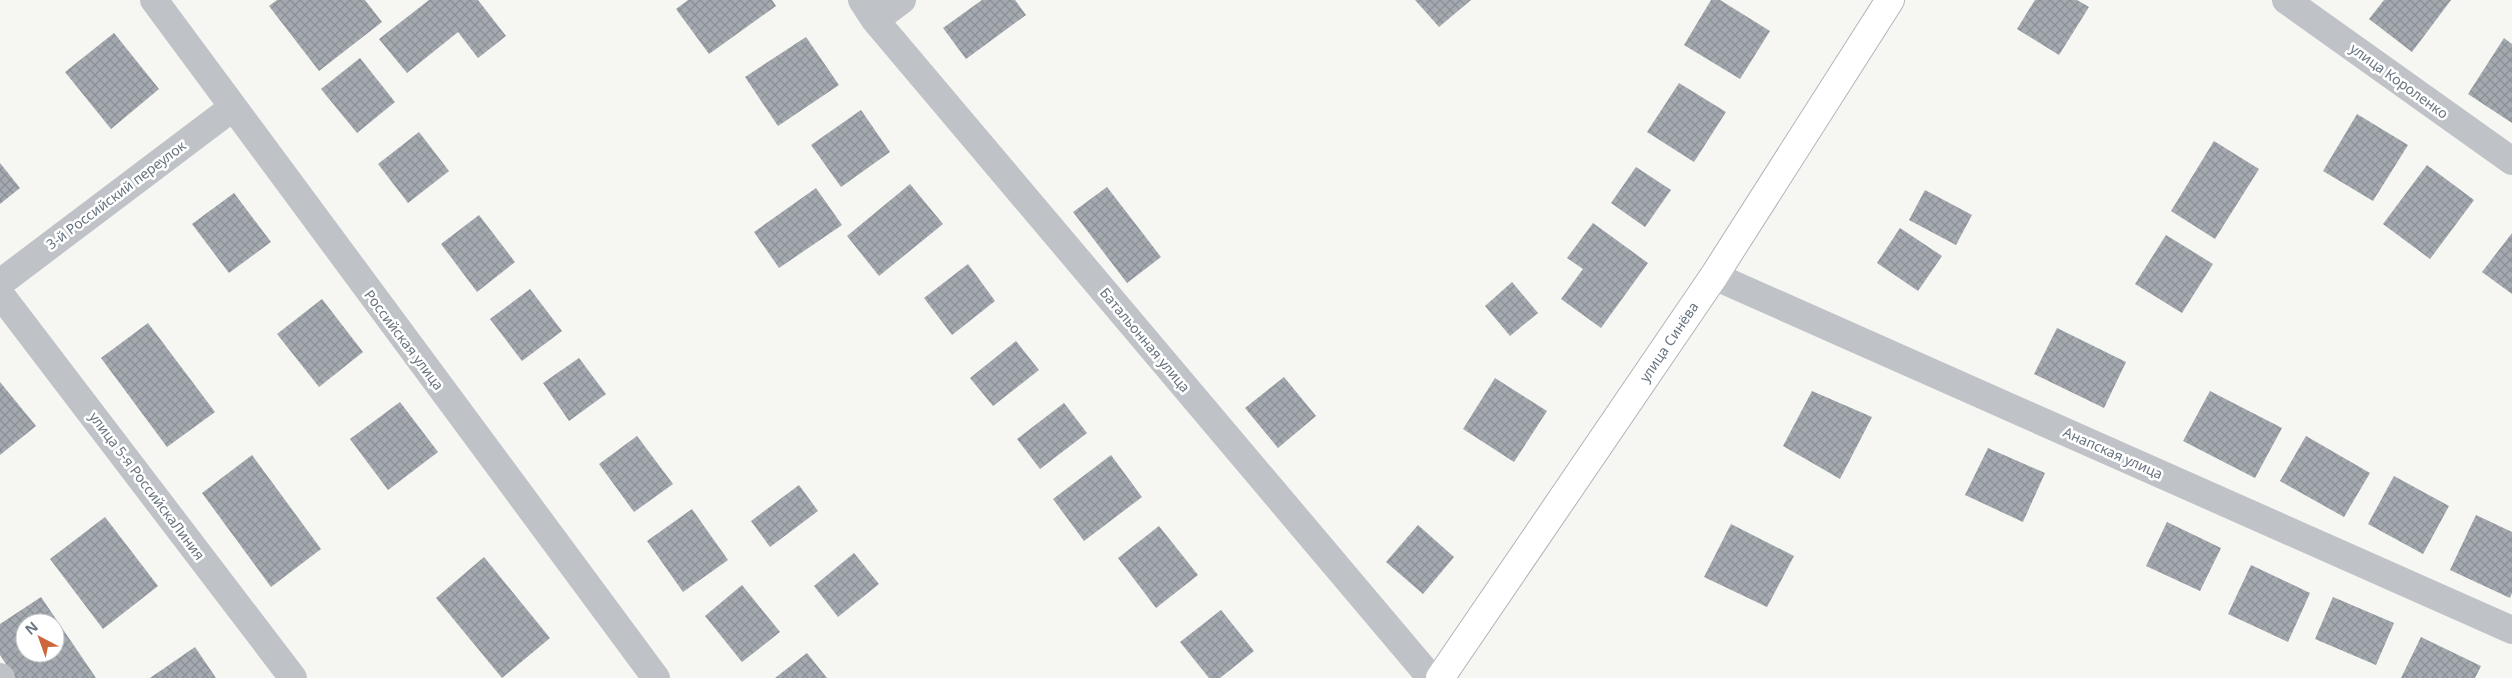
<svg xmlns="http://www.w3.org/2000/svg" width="2512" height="678" viewBox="0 0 2512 678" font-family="'Noto Sans',sans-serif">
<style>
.building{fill:url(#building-cross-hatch);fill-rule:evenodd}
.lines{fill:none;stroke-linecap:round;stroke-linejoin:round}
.major-casing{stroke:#b1b4b8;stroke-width:30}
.minor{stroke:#bfc2c6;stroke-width:28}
.major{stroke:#fff;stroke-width:28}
.labels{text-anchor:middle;stroke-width:5;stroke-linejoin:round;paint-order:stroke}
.street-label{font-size:14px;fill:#687480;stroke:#fff}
</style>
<defs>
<pattern id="building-cross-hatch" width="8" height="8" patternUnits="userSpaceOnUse" patternTransform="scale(1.25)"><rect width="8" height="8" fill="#a4aab0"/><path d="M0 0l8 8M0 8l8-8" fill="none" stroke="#898f94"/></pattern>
</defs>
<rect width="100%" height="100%" fill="#f6f6f3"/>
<path class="building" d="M277,0H365L382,22L319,71L269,6Z
M429,0H478L506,36L478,58L458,32L407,73L379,39Z
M688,0H772L776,6L709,54L676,9Z
M982,0H1015L1026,15L966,59L943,28Z
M1415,0H1471L1439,27Z
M1711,0H1720L1770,31L1740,79L1684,45Z
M2035,0H2077L2089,7L2059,55L2017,29Z
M2384,0H2451L2412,52L2369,19Z
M114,33L159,89L111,129L65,72Z
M806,37L839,85L778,126L745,77Z
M2504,38L2512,44V123L2468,94Z
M360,58L395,102L357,133L321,89Z
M1679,83L1726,112L1694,162L1647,132Z
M861,110L890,152L841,187L811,145Z
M2357,114L2408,145L2373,201L2323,171Z
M419,132L449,171L408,203L378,164Z
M2214,141L2259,169L2215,239L2171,211Z
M0,163L20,188L0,204Z
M2427,165L2474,200L2430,259L2383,224Z
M1636,167L1671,190L1645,227L1611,203Z
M910,184L943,224L879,276L847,236Z
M1107,187L1161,257L1127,283L1073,212Z
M816,188L842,225L779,268L754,232Z
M1925,190L1972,215L1956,245L1909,220Z
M234,193L271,242L229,273L192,224Z
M479,215L515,262L477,292L441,244Z
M1593,223L1648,263L1601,328L1561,299L1583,269L1567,258Z
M1900,228L1942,256L1918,291L1877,263Z
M2512,233V294L2482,272Z
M2166,235L2213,264L2182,313L2135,284Z
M968,264L995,301L952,335L924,298Z
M1512,282L1538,313L1510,336L1485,306Z
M530,289L562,331L522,361L490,319Z
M322,299L363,352L319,387L277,334Z
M148,323L215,412L167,447L101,358Z
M2057,328L2126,362L2104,408L2034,374Z
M1016,341L1039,370L993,406L970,378Z
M579,358L606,394L569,421L543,383Z
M1284,377L1316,416L1278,448L1245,408Z
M1495,378L1547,411L1514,462L1463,429Z
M0,382L36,426L0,455Z
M1812,391L1872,417L1840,479L1783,446Z
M2210,391L2282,428L2255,478L2183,441Z
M400,402L438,452L388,490L350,439Z
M1064,403L1087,433L1040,469L1017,439Z
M637,436L673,484L634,512L599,464Z
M2306,436L2370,473L2344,517L2280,481Z
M1988,448L2045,473L2023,522L1965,495Z
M252,455L321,549L271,587L202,493Z
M1111,455L1142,497L1084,541L1053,499Z
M2394,476L2449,506L2423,554L2368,524Z
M799,485L818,511L770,547L751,521Z
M692,509L728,560L683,592L647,541Z
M2476,515L2512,532V593L2510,598L2450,570Z
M105,517L158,586L103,629L50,559Z
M2167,522L2221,548L2200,591L2146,566Z
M1731,524L1794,556L1767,607L1704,577Z
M1418,525L1454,557L1423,594L1386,562Z
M1159,526L1198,575L1156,608L1118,558Z
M854,553L879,584L838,617L814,586Z
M484,557L550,638L502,678L436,598Z
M2251,565L2310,593L2288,642L2228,614Z
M742,585L780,632L742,662L705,616Z
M41,597L96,678H15L0,655V624ZM25,623H55V653H25Z
M2333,597L2394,623L2376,665L2315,639Z
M1221,610L1254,651L1220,678H1209L1180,642Z
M2421,637L2481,666L2475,678H2401Z
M195,647L216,678H150Z
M807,653L827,678H775Z"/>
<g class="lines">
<g class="major-casing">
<path id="major" d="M1440,678L1714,276L1890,0"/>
</g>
<path class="minor" d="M154,0L656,678
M862,0L875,20L1431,678
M2286,0L2512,161
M875,20L902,0
M1714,276L2512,630
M0,283L232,108
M0,294L293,678
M0,677L1,678"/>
<use href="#major" class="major"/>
</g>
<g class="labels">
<g class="street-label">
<text transform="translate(2399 81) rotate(36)" y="5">улица Короленко</text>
<text transform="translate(116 195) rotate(-37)" y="5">3-й Российский переулок</text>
<text transform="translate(404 340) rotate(53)" y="5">Российская улица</text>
<text transform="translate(1145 340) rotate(50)" y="5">Батальонная улица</text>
<text transform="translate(1669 342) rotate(-56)" y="5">улица Синёва</text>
<text transform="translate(2113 453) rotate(24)" y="5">Анапская улица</text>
<text transform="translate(147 486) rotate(53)" y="5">улица 5-я РоссийскаЛиния</text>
</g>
</g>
<g transform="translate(40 638) rotate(319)"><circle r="24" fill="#ffffff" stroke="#c3c7cc"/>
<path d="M0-4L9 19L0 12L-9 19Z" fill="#ce663b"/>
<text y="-8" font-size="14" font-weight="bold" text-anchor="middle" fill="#687480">N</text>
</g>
</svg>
